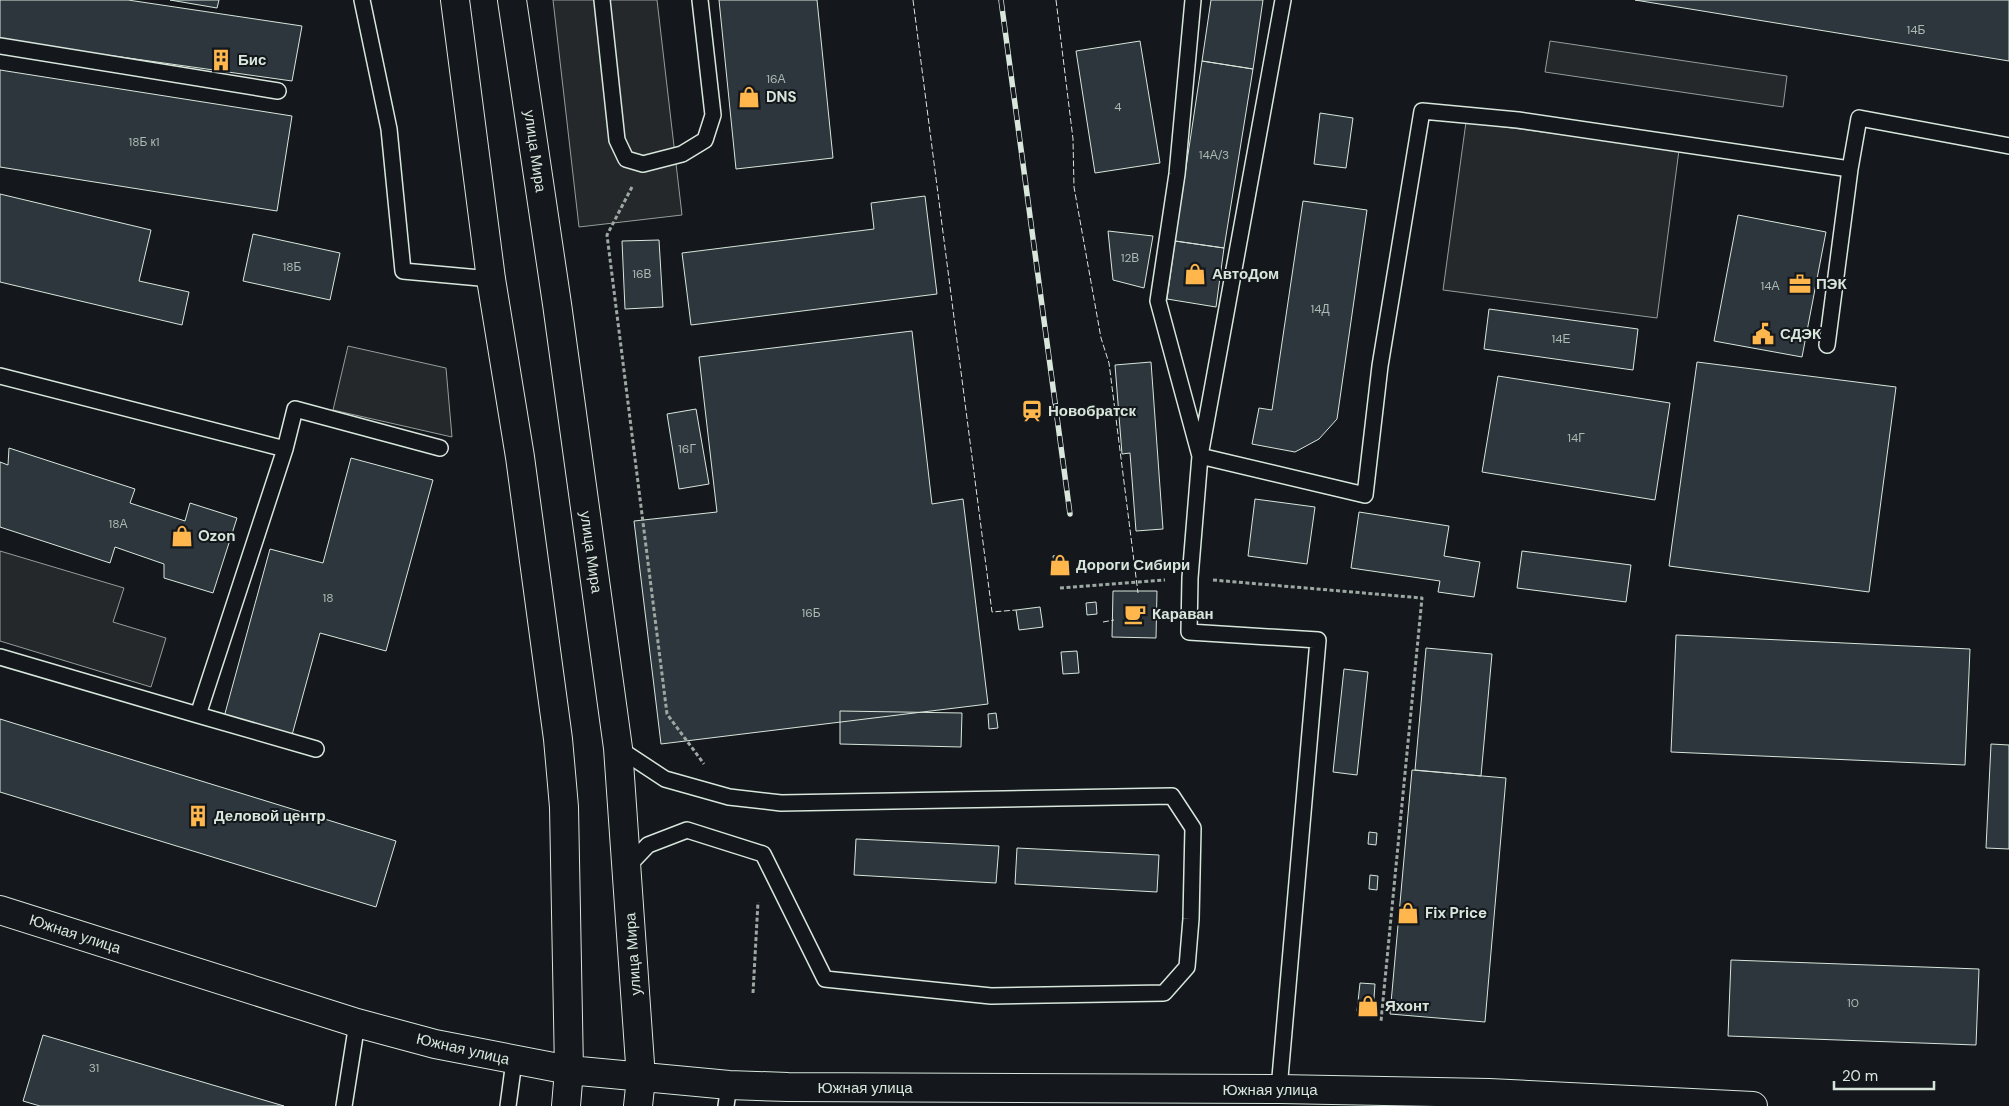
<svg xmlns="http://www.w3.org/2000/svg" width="2009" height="1106" viewBox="0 0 2009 1106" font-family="'DM Sans',sans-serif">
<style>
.parking{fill:#24282b;stroke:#939e99}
.building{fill:#2c363c;stroke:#d8e6dc}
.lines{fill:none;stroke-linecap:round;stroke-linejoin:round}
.lane-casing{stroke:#d8e6dc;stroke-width:18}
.secondary-casing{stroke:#d8e6dc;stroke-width:30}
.path{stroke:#9da8a2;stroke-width:3;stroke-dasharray:4 2.5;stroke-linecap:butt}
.lane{stroke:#14181c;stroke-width:15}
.secondary{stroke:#14181c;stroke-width:28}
.rail-casing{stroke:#d8e6dc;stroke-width:5.5}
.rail{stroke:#14181c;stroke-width:4;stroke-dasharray:11;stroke-linecap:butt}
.fence{stroke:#d8e6dc;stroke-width:1;stroke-dasharray:6 2.5;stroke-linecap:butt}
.labels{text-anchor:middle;stroke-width:4;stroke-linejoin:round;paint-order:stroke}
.number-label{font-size:12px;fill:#adbab4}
.poi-label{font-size:15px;font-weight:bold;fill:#d8e6dc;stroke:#14181c;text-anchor:start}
.street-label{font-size:15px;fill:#d8e6dc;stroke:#14181c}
</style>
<rect width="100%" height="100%" fill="#14181c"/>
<path class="parking" d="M553,0H657L682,215L579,227Z
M1550,41L1787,76L1783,107L1545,72Z
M1466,122L1679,150L1657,318L1443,290Z
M348,346L446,368L452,437L333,410Z
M0,551L124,588L113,622L166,638L151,687L0,641Z"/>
<path class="building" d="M0,0H128L302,26L292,81L0,40Z
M170,0H219L217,8Z
M719,0H817L833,158L736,169Z
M1211,0H1263L1253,69L1202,61Z
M1635,0H2009V61Z
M1140,41L1160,163L1095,173L1076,51Z
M1202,61L1253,69L1224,248L1175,241Z
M0,70L292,116L277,211L0,167Z
M1320,113L1353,118L1346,168L1314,164Z
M0,194L151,230L139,281L189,292L182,325L0,282Z
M925,196L937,294L691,325L682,253L874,229L871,203Z
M1303,201L1367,210L1337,419L1319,439L1295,452L1252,444L1259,408L1272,410Z
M1738,215L1826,232L1802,357L1714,341Z
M1108,231L1153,236L1144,288L1113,280Z
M253,234L340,253L330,300L243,281Z
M659,240L663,307L625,309L622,241Z
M1175,241L1224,248L1216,307L1167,299Z
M1489,309L1638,329L1633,370L1484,349Z
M912,331L932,504L963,499L988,704L661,744L634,521L717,512L699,357Z
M1151,362L1163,529L1136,531L1130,453L1122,454L1115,365Z
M1697,362L1896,387L1869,592L1669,566Z
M1498,376L1670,403L1655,500L1482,472Z
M696,409L709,484L679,489L667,414Z
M9,448L135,489L130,503L185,521L190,503L237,518L213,593L164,578V564L115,547L110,563L0,527V462L8,465Z
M351,458L433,480L386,651L320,633L292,735L224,717L270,549L323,563Z
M1255,499L1315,507L1307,564L1248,556Z
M1359,512L1449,526L1444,556L1480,562L1474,597L1438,592L1440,581L1351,568Z
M1522,551L1631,565L1626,602L1517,588Z
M1062,554L1064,569L1055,570L1053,556Z
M1113,591H1157L1156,638L1112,637Z
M1096,602L1097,614L1087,615L1086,603Z
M1040,607L1043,627L1019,630L1016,610Z
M1676,635L1970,649L1965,765L1671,752Z
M1426,648L1492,654L1481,776L1415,770Z
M1077,651L1079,673L1063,674L1061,652Z
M1344,669L1368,672L1357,775L1333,772Z
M840,711L962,713L961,747L840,744Z
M996,713L998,728L989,729L988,714Z
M0,719L396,841L376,907L0,792Z
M1991,744L2009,745V849L1986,848Z
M1412,770L1506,778L1485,1022L1390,1014Z
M1369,832L1377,833L1376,845L1368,844Z
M856,839L999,846L996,883L854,875Z
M1017,848L1159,855L1157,892L1015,884Z
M1370,875L1378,876L1377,890L1369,889Z
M1731,960L1979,969L1976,1045L1728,1036Z
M1360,983L1375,984L1373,1012L1357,1011Z
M43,1035L284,1106H40L23,1101Z"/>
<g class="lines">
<g class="lane-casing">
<path id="lane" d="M362,0L389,129L403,271L491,279
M602,0L617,140L626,159L643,164L682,154L705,140L713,115L700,0
M1193,0L1177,174L1158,301L1200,456L1190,578L1189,632L1318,640L1279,1089
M1283,0L1200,456L1365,495L1380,366L1422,111L1518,120L1850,169
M0,46L278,91
M1827,345L1850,169L1859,118L2009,146
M0,376L285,449L198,715L0,657
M285,449L295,409L440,448
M198,715L316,749
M618,748L665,779L729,797L781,803L1172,796L1193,828L1191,919L1187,967L1164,993L991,996L825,979L763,854L687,830L648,845L628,866
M344,1106L357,1023
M508,1106L514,1061
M726,1106L729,1085"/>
</g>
<g class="secondary-casing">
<path id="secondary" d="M455,0L491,279L520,457L558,739L564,807L569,1070L566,1106
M512,0L557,304L618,748L641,1078L638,1106
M0,910L357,1023L435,1044L569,1070L729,1085L788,1087L1279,1089L1489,1093L1753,1106"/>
</g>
<path class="path" d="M632,187L607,235L667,714L704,764
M1213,580L1422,598L1381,1021
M1060,588L1165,580
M753,993L758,902"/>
<use href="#lane" class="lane"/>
<use href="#secondary" class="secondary"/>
<g class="rail-casing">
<path id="rail" d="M1001,0L1070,514"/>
</g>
<use href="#rail" class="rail"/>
<path class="fence" d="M913,0L992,612L1016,610
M1056,0L1073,139L1074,187L1101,338L1109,363L1138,593
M1103,622L1114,620"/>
</g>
<defs>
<g id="building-bare" transform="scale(1.725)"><path d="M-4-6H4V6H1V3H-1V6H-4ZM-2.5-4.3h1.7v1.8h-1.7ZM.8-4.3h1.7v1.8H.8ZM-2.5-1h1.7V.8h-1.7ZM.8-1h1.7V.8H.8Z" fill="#ffb74d" stroke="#14181c" stroke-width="2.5" paint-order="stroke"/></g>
<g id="shop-bare" transform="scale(1.725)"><path d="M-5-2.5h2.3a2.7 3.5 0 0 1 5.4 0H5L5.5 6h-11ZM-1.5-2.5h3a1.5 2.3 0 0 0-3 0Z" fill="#ffb74d" stroke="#14181c" stroke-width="2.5" paint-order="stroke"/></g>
<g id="office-bare" transform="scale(1.725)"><path d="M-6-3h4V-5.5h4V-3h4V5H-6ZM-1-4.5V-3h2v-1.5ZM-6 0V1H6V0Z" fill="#ffb74d" stroke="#14181c" stroke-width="2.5" paint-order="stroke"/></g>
<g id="civic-bare" transform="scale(1.725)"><path d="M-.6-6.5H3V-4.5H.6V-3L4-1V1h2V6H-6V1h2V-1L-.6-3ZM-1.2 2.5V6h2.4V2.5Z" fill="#ffb74d" stroke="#14181c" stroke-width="2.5" paint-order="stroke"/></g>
<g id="station-bare" transform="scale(1.725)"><path d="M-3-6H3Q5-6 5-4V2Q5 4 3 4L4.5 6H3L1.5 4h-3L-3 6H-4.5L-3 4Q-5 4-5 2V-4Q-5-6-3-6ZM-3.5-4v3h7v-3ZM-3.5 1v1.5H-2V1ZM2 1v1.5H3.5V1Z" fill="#ffb74d" stroke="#14181c" stroke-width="2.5" paint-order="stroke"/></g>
<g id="cafe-bare" transform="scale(1.725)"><path d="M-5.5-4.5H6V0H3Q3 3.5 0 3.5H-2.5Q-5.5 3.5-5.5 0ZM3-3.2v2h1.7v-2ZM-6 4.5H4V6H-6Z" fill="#ffb74d" stroke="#14181c" stroke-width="2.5" paint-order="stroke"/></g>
</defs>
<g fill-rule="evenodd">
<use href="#building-bare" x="221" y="60"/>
<use href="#shop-bare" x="749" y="97"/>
<use href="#shop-bare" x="1195" y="274"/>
<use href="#office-bare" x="1800" y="284"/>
<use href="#civic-bare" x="1763" y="334"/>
<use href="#station-bare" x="1032" y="411"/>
<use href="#shop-bare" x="182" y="536"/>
<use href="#shop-bare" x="1060" y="565"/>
<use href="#cafe-bare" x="1135" y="614"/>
<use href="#building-bare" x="198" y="816"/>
<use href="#shop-bare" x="1408" y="913"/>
<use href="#shop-bare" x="1368" y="1006"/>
</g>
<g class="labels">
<g class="number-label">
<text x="1916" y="34">14Б</text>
<text x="776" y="83">16А</text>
<text x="1118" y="111">4</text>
<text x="144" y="146">18Б к1</text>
<text x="1214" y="159">14А/3</text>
<text x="1130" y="262">12В</text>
<text x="292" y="271">18Б</text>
<text x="642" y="278">16В</text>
<text x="1770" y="290">14А</text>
<text x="1320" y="313">14Д</text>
<text x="1561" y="343">14Е</text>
<text x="1576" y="442">14Г</text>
<text x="687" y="453">16Г</text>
<text x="118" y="528">18А</text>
<text x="328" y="602">18</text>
<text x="811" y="617">16Б</text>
<text x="1853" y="1007">10</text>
<text x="94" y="1072">31</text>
</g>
<g class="poi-label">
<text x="238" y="65">Бис</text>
<text x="766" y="102">DNS</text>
<text x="1212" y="279">АвтоДом</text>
<text x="1816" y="289">ПЭК</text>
<text x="1780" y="339">СДЭК</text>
<text x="1048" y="416">Новобратск</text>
<text x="198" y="541">Ozon</text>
<text x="1076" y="570">Дороги Сибири</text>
<text x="1152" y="619">Караван</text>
<text x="214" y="821">Деловой центр</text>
<text x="1425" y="918">Fix Price</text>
<text x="1385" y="1011">Яхонт</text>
</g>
<g class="street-label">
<text transform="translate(535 151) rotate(82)" y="5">улица Мира</text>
<text transform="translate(591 552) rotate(82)" y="5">улица Мира</text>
<text transform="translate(75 934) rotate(18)" y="5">Южная улица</text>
<text transform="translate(633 954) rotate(-94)" y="5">улица Мира</text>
<text transform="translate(463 1049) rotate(13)" y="5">Южная улица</text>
<text x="865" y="1093">Южная улица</text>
<text x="1270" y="1095">Южная улица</text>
</g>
</g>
<path d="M1834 1081v8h100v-8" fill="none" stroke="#d8e6dc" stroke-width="2.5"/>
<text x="1842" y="1081" font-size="15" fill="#d8e6dc" stroke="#14181c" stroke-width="4" paint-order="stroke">20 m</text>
</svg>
